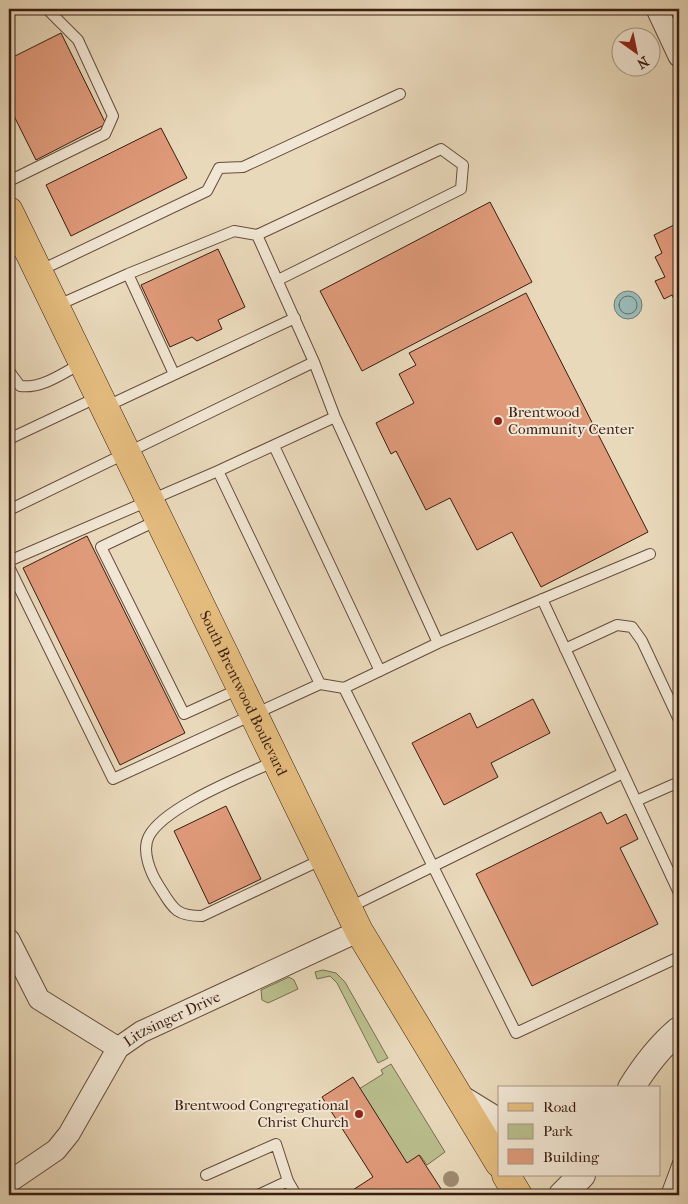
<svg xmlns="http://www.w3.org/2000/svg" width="688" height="1204" viewBox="0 0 688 1204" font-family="'IM FELL French Canon',serif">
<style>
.green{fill:#babe8d;stroke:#7a6e4f}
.water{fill:#99b9b6;stroke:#737b74}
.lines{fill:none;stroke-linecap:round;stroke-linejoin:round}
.shore{stroke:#6a6b64;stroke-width:1}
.building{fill:#df9a7a;stroke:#3a1d11}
.service-casing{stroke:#664c3c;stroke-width:12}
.minor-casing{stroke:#664c3c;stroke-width:23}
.tertiary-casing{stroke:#664c3c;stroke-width:28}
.primary-casing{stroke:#3a1d11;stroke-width:29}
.service{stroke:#f1e6d3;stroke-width:10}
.minor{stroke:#f1e6d3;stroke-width:21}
.tertiary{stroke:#f1e6d3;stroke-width:26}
.primary{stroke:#e4bc7e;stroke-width:28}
.tree{fill:#9e8c72}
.poi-dot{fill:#8f2418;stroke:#f1e6d3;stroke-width:2}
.labels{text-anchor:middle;stroke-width:4;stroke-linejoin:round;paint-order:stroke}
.poi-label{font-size:15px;fill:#3a1d11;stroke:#f1e6d3;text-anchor:start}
.street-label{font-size:15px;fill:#3a1d11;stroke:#f1e6d3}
</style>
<rect width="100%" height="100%" fill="#e9d9bb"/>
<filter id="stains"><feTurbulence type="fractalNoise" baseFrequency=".004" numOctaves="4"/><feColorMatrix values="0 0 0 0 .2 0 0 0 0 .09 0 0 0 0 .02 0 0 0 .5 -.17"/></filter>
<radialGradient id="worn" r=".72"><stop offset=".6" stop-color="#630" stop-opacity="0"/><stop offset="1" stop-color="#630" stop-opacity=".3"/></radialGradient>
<path class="green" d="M323,970L336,973L345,982L388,1058L378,1063L337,983L330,976L317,979L315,972Z
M289,977L294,980L298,989L268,1003L262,1000L261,990Z
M391,1064L445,1152L427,1165L420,1155L407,1164L359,1089L383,1074L381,1070Z"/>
<path class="water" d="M614 305a14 14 0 1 1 28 0a14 14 0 1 1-28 0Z"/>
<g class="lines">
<path class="shore" d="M619 305a9 9 0 1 1 18 0a9 9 0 1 1-18 0Z"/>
</g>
<path class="building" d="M61,33L106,124L36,160L9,106V59Z
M161,128L187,178L71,236L46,185Z
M490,202L532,282L362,371L320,291Z
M678,223L679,305H677L672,295L664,299L655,281L665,277L655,257L662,253L654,235Z
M218,249L245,307L218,320L222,329L197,341L192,337L170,347L141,285Z
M526,293L648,532L541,587L512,532L477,550L450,498L426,510L396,451L391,454L376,423L414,403L399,374L416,365L409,353Z
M87,536L185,733L120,765L23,568Z
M533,699L550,733L491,763L498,777L444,805L412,743L470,713L477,728Z
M226,806L261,879L209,904L174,831Z
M601,812L607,824L626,814L638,839L620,848L658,924L532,986L476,874Z
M353,1077L407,1163L419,1155L445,1195H345L373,1177L322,1097Z"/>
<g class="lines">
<g class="service-casing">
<path id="service" d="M9,181L105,134L113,116L78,40L47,9
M39,271L207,191L219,168L243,167L400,94
M128,274L174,374
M56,306L128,274L234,231L257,235L441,149L463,165L461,189L278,280
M9,371L20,386C42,389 63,373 82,363
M105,407L295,318
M9,439L98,397
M274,446L380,671
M218,471L335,417
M9,510L314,362
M158,520L101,547L184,714L239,689
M9,561L218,471L320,684L344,688L438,643L335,417L314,362L257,235
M9,567L113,779L320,684
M542,599L679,893
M438,643L650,554
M565,649L617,625L632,627L642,641L679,720
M344,688L516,1033L679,957
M275,761C244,776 165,806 149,836C141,851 151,874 159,886C173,908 175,916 202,916L323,859
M636,801L679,782
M348,908L623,773
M206,1175L276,1144L288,1181L296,1195
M258,1195L288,1181
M666,1195L679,1160"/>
</g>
<g class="minor-casing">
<g id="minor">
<path d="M657,9L679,56"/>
<path d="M9,940L39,999L118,1048"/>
<path id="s1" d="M9,1182L56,1150L69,1134L118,1048L141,1032L359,931"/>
</g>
</g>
<g class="tertiary-casing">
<path id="tertiary" d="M631,1088C644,1067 660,1046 679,1030
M460,1098L499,1122
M562,1195L582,1175"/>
</g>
<g class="primary-casing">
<g id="primary">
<path id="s2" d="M9,211L359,931L499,1163"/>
<path d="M506,1175L518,1195"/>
</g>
</g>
<use href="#service" class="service"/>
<use href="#minor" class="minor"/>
<use href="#tertiary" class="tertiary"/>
<use href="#primary" class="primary"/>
</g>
<circle class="tree" cx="451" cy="1179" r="8"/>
<g class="poi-dot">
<circle cx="498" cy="421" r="5"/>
<circle cx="359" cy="1114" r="5"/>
</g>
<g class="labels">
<g class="poi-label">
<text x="508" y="417">Brentwood<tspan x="508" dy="17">Community Center</tspan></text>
<text x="349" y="1110" text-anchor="end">Brentwood Congregational<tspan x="349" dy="17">Christ Church</tspan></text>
</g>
<g class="street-label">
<text dy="5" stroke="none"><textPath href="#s2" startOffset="536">South Brentwood Boulevard</textPath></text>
<text dy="5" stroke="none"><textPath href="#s1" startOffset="238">Litzsinger Drive</textPath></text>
</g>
</g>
<rect width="688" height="1204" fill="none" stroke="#e9d9bb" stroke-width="30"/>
<rect x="10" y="10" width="668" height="1184" fill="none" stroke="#3a1d11" stroke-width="2.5"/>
<rect x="15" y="15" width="658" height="1174" fill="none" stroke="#3a1d11"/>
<rect x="498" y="1086" width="162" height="90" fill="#f1e6d3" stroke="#a89685"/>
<rect x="508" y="1103" width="25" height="8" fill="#e4bc7e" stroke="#a89685"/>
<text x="543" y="1112" font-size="15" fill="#3a1d11">Road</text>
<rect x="508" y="1124" width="25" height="15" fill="#babe8d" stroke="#a89685"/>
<text x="543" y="1136" font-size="15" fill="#3a1d11">Park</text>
<rect x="508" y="1149" width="25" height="15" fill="#df9a7a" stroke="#a89685"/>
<text x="543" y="1162" font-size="15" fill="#3a1d11">Building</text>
<g transform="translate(636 52) rotate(147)"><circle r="24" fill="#f1e6d3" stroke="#a89685"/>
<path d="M0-4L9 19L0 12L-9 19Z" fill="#8f2418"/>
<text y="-8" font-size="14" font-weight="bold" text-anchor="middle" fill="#3a1d11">N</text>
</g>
<rect width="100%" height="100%" filter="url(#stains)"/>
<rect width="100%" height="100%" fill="url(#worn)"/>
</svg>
